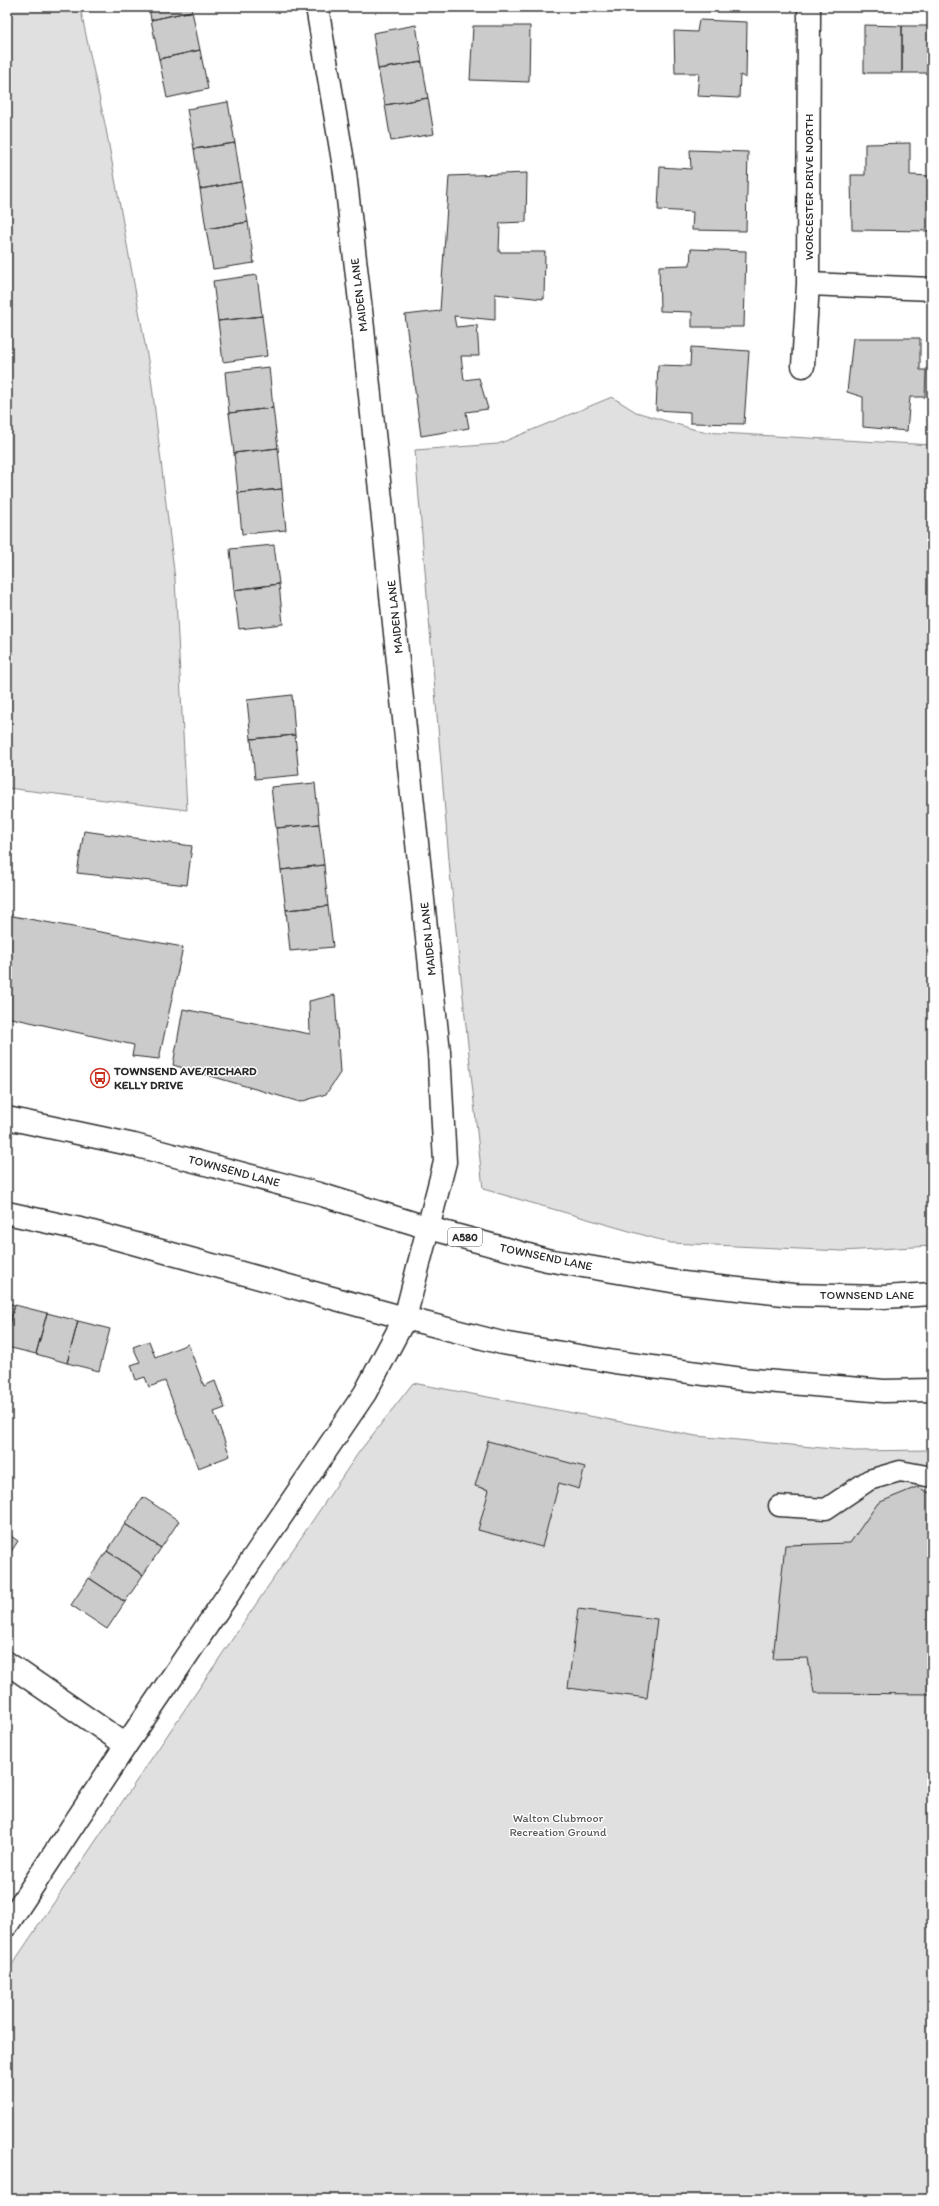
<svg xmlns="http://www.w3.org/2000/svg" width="939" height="2206" viewBox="0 0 939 2206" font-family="Itim,sans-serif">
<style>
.green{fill:#e0e0e0;stroke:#868686}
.building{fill:#cbcbcb;stroke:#2b2b2b}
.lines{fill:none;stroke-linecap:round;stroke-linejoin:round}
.lane-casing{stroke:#2b2b2b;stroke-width:23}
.street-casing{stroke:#2b2b2b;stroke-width:25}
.primary-casing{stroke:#2b2b2b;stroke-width:25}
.lane{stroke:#fff;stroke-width:20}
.street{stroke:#fff;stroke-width:22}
.primary{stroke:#fff;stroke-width:22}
.labels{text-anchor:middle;stroke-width:3;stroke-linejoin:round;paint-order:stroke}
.shield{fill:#fff;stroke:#6b6b6b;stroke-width:1}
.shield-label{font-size:11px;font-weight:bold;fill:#2b2b2b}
.street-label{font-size:12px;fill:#2b2b2b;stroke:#fff}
.poi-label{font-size:12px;font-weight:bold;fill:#2b2b2b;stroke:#fff;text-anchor:start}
.park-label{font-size:12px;fill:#585858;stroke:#fff}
</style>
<rect width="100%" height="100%" fill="#fff"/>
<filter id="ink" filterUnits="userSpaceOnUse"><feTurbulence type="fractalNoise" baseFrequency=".025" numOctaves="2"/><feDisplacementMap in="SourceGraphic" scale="8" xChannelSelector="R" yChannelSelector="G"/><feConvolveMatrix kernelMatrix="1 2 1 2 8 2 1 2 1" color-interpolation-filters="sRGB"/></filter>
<g filter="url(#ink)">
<path class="green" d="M7,7H80L106,129L151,377L175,579L187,810L7,788Z
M612,397L636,412L703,432L932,445V1246L842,1251L671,1243L483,1189L450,872L415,450L498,444Z
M413,1383L696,1436L854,1451L932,1450V2199H7V1972L359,1452Z"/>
<path class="building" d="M149,7H191L192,11L151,20Z
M192,11L200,50L159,59L151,20Z
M699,20L747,22L746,78L740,75L739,98L697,96L699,73H675L674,31L697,32Z
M416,25L422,62L378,69L373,33Z
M864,25L902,26V73H864Z
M473,26H530L529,82L470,80Z
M902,26H932V73H902Z
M200,50L208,89L167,98L159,59Z
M422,62L428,98L385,105L378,69Z
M428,98L434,134L391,141L385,105Z
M228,102L235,143L194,149L187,109Z
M235,143L241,182L200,189L194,149Z
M910,143V175L932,176V231L852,230L851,175H865V144Z
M690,150L748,152L746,231L692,230L693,212L658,210L660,167L691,169Z
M527,173L526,222L500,223L499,252H545L544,299L495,294V320L454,316L456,327L477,325L479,356H461L464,380L479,378L488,409L466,412L469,428L421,436L405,315L440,311L449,176Z
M241,182L248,222L206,229L200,189Z
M248,222L254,263L213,269L206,229Z
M691,249L746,251L744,327H692V312L660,311L659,266L690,265Z
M257,275L262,316L218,321L213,281Z
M262,316L267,356L223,362L218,321Z
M853,338H920V370H926L925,397H910L907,431L863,427V397L847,392Z
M691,347L749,351L744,424L690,423V412L656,410L658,365L690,366Z
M269,367L273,408L229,413L225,372Z
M273,408L278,448L234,453L229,413Z
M278,448L282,489L238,493L234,453Z
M282,489L286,530L242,534L238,493Z
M274,545L279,584L234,590L230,549Z
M279,584L283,624L239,629L234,590Z
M292,695L295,735L251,739L247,700Z
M295,735L299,775L255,779L251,739Z
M315,783L319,824L276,828L271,787Z
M319,824L324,865L281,870L276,828Z
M84,831L192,846L187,885L77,873Z
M324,865L328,906L286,910L281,870Z
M328,906L333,947L290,951L286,910Z
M7,915L183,947L159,1059L132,1056L134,1045L7,1017Z
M335,995L340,1073L326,1094L300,1102L173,1065L183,1009L310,1034L309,1001Z
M7,1303L15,1305L7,1334Z
M15,1305L47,1313L36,1354L7,1347V1334Z
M47,1313L78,1321L67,1363L36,1354Z
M78,1321L110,1329L99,1371L67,1363Z
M149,1341L155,1357L188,1344L204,1386L215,1381L225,1408L214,1412L230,1456L198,1468L165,1381L149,1387L145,1377L136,1380L131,1365L140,1362L133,1347Z
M488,1441L585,1467L579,1489L559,1483L542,1547L478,1530L489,1490L475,1486Z
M917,1487L932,1494V1694L814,1693L808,1658L773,1659L785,1545L850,1543L878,1503Z
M143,1497L179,1521L161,1548L125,1524Z
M125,1524L161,1548L143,1575L107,1551Z
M7,1533L18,1541L7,1558Z
M107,1551L143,1575L125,1602L89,1578Z
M89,1578L125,1602L107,1629L71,1605Z
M578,1609L657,1619L647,1698L568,1688Z"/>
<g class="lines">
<g class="lane-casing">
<path id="lane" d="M779,1506L826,1509L869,1480L900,1471L932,1477"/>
</g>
<g class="street-casing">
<path id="street" d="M808,284L932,289
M803,366L808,284L809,7
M7,1663L126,1745
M7,1925L126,1745L365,1393L405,1318L445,1162L439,1052L362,319L345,173L317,7"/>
</g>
<g class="primary-casing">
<path id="primary" d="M7,1118L134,1145L319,1194L429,1228L547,1260L683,1283L793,1295L884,1297L932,1294
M7,1213L89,1231L405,1318L502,1343L615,1362L742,1379L884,1391L932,1390"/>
</g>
<use href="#lane" class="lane"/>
<use href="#street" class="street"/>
<use href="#primary" class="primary"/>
</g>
</g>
<defs>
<g id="bus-ring" transform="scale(1)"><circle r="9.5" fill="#fff" stroke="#c8321e" stroke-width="1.5"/><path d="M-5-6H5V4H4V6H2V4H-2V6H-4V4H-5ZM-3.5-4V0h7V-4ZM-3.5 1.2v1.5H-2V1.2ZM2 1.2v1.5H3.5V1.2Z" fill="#c8321e"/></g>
</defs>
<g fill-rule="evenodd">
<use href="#bus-ring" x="100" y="1078"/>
</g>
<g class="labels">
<rect class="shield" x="448" y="1228" width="34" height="18" rx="3"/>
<g class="shield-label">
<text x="465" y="1241">A580</text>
</g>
<g class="street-label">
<text transform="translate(809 187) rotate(-90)" y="4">WORCESTER DRIVE NORTH</text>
<text transform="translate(359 295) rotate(-97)" y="4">MAIDEN LANE</text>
<text transform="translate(395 617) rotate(-96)" y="4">MAIDEN LANE</text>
<text transform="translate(428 939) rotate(-96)" y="4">MAIDEN LANE</text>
<text transform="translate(234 1171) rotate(15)" y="4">TOWNSEND LANE</text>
<text transform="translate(546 1257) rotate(12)" y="4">TOWNSEND LANE</text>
<text x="867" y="1299">TOWNSEND LANE</text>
</g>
<g class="poi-label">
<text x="114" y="1075">TOWNSEND AVE/RICHARD<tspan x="114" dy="14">KELLY DRIVE</tspan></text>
</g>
<g class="park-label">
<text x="558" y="1822">Walton Clubmoor<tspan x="558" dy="14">Recreation Ground</tspan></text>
</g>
</g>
<rect width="939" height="2206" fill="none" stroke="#fff" stroke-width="24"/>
<rect x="12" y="12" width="915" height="2182" fill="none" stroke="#2b2b2b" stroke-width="1.5" filter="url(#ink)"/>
</svg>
